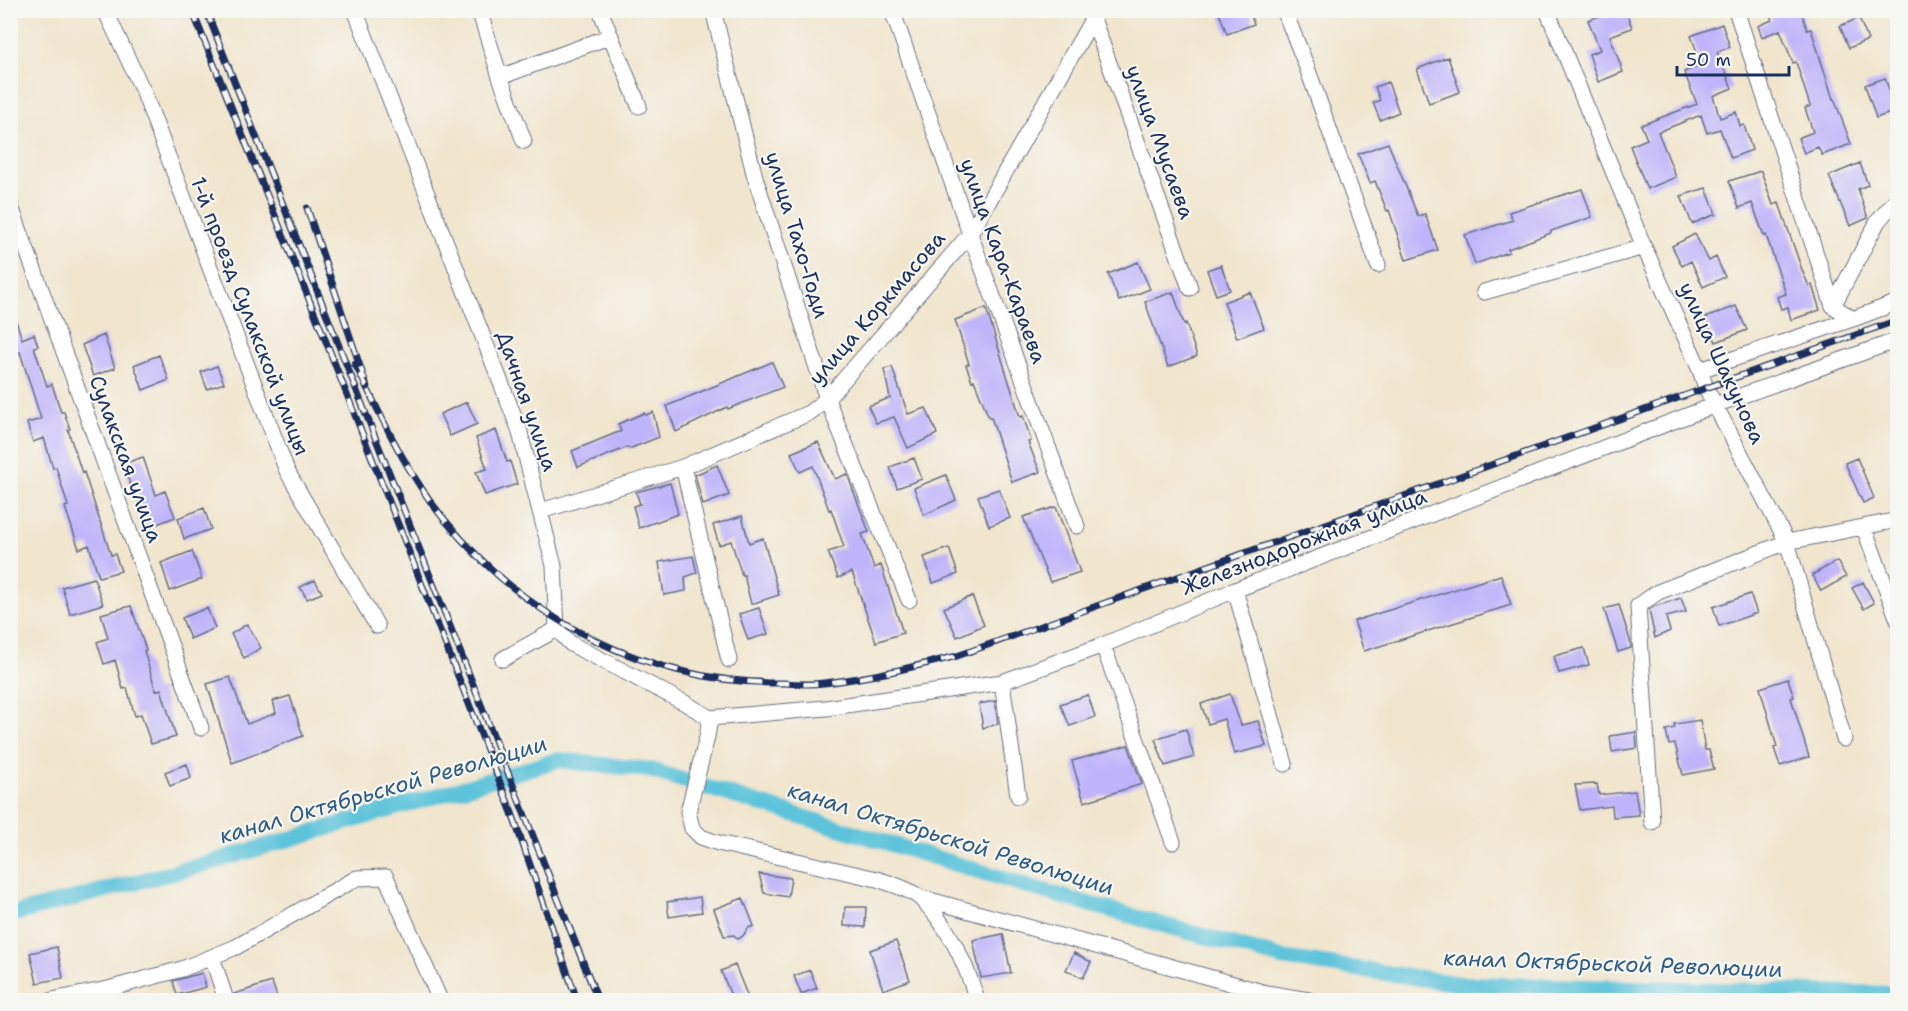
<svg xmlns="http://www.w3.org/2000/svg" width="1908" height="1011" viewBox="0 0 1908 1011" font-family="'Shantell Sans',sans-serif">
<style>
.lines{fill:none;stroke-linecap:round;stroke-linejoin:round}
.canal{stroke:#5dc3da;stroke-width:16}
.building{fill:#bfb3fa}
.minor-casing{stroke:#666f85;stroke-width:17}
.minor{stroke:#fff;stroke-width:15}
.rail-casing{stroke:#1b2f5e;stroke-width:7}
.rail{stroke:#f6f6f2;stroke-width:4.5;stroke-dasharray:14;stroke-linecap:butt}
.labels{text-anchor:middle;stroke-width:4.5;stroke-linejoin:round;paint-order:stroke}
.street-label{font-size:21px;fill:#1b2f5e;stroke:#f6f6f2}
.water-label{font-size:22px;font-style:italic;fill:#2f5b83;stroke:#f6f6f2}
</style>
<rect width="100%" height="100%" fill="#f6f6f2"/>
<filter id="ink" filterUnits="userSpaceOnUse"><feTurbulence type="fractalNoise" baseFrequency=".0167" numOctaves="2"/><feDisplacementMap in="SourceGraphic" scale="12" xChannelSelector="R" yChannelSelector="G"/><feConvolveMatrix kernelMatrix="1 2 1 2 8 2 1 2 1" color-interpolation-filters="sRGB"/></filter>
<filter id="wash" filterUnits="userSpaceOnUse"><feTurbulence type="fractalNoise" baseFrequency=".008" numOctaves="4" result="noise"/><feDisplacementMap in="SourceGraphic" scale="24" xChannelSelector="R" yChannelSelector="G"/><feGaussianBlur stdDeviation="1.35" result="paint"/><feColorMatrix in="noise" values="0 0 0 0 0 0 0 0 0 0 0 0 0 0 0 0 0 1.4 0 .05"/><feComposite in="paint" operator="in"/></filter>
<g filter="url(#wash)">
<rect width="100%" height="100%" fill="#f1e5cd"/>
<g class="lines">
<path class="canal" d="M10,915L209,863L558,760L650,770L1060,896L1282,958L1461,984L1898,994"/>
</g>
<g id="blocks">
<path class="building" d="M1218,10H1249L1254,24L1227,34Z
M1617,10H1626L1632,28L1610,36L1623,72L1598,82L1589,54L1600,50L1588,20Z
M1768,10H1801L1807,30L1811,29L1833,99L1834,98L1851,144L1822,155L1818,147L1804,153L1798,138L1813,132L1805,108L1810,106L1796,62L1793,63L1780,30L1762,37L1758,26L1772,20Z
M1859,18L1868,40L1849,48L1840,26Z
M1722,24L1730,47L1717,52L1732,88L1713,96L1720,118L1736,112L1740,126L1744,125L1752,150L1731,158L1720,129L1707,133L1701,115L1658,132L1676,177L1647,189L1630,146L1647,139L1641,125L1697,104L1684,72L1702,65L1691,36Z
M1448,57L1460,92L1429,103L1417,69Z
M1885,78L1896,111L1876,118L1865,85Z
M1388,82L1399,112L1380,120L1373,103L1380,100L1375,87Z
M1388,143L1418,216L1425,214L1438,250L1406,260L1389,210L1387,211L1375,181L1370,183L1358,154Z
M1860,163L1868,185L1858,189L1868,218L1850,226L1829,176Z
M1761,171L1773,205L1779,203L1802,270L1809,286L1812,285L1820,310L1791,320L1788,307L1781,309L1777,297L1786,294L1766,235L1764,236L1752,203L1739,208L1729,181Z
M1706,188L1716,214L1692,224L1681,196Z
M1582,189L1592,217L1551,231V233L1508,249L1509,252L1475,264L1465,235L1513,220L1509,212Z
M1695,234L1709,261L1716,257L1725,277L1703,287L1691,261L1682,266L1672,246Z
M1138,262L1150,289L1119,301L1108,274Z
M1221,265L1230,290L1216,295L1207,270Z
M1173,292L1184,324L1186,323L1197,356L1168,367L1145,302Z
M1250,292L1264,328L1237,338L1224,302Z
M1736,306L1747,330L1716,342L1705,318Z
M986,308L1020,417L1023,416L1029,434L1031,441L1028,442L1040,472L1012,482L991,417L989,418L974,380L972,381L966,365L969,364L955,320Z
M10,312H13L22,339L34,334L38,346L34,347L47,386L52,384L61,412H64L70,429L68,430L82,473L84,472L111,555L115,554L121,571L99,577L89,545L79,549L65,507L68,506L56,467L53,468L44,438L33,442L27,423L41,419L20,352L10,355Z
M104,335L115,368L93,376L82,345Z
M159,355L169,380L143,390L134,365Z
M772,362L783,387L728,409L727,407L676,432L667,406Z
M217,366L224,383L207,389L201,372Z
M892,367L908,414L926,408L937,434L908,448L894,417L876,423L868,406L890,398L884,369Z
M467,402L477,424L450,436L440,414Z
M653,412L659,437L629,449L628,447L578,467L572,451L621,431L618,424L644,413L646,415Z
M496,430L507,462L510,461L517,484L485,495L476,472L487,469L476,438Z
M818,442L835,479L847,474L869,532L862,534L874,568L881,565L903,633L876,642L852,572L838,578L828,552L844,547L831,509L829,510L813,466L800,472L791,453Z
M143,457L156,495L165,491L175,517L147,528L133,486L131,487L123,464Z
M914,458L922,479L897,488L890,467Z
M1857,458L1874,498L1863,503L1845,463Z
M717,465L729,495L703,505L695,475Z
M946,475L956,500L924,515L914,488Z
M670,483L678,514L639,528L633,506L640,504L636,492Z
M999,489L1010,518L989,526L978,496Z
M1056,507L1080,572L1050,582L1023,517Z
M204,508L211,529L184,539L178,518Z
M742,516L749,543L763,538L779,595L751,604L744,575H742L731,541L719,545L713,525Z
M949,548L958,574L933,583L924,557Z
M192,551L202,579L170,591L161,563Z
M693,556L697,573L685,577L686,591L664,595L659,562Z
M1837,561L1846,577L1821,591L1812,575Z
M1501,575L1511,605L1364,651L1354,621Z
M94,578L103,604L70,614L62,587Z
M315,580L322,593L307,599L300,587Z
M1863,582L1874,603L1864,609L1852,588Z
M1750,594L1757,613L1719,626L1713,607Z
M972,596L984,625L957,637L944,608Z
M1681,598L1686,612L1666,617L1670,631L1655,638L1649,610L1653,607Z
M1619,605L1630,640L1631,648L1618,652L1604,609Z
M131,606L146,650L144,651L156,691L161,689L176,737L151,744L141,714L135,716L127,688L123,689L115,660L104,664L97,642L108,638L101,614Z
M207,608L215,628L190,639L182,618Z
M759,608L768,634L748,640L739,614Z
M247,624L261,648L244,658L231,634Z
M1584,648L1589,665L1559,673L1554,656Z
M230,677L247,724L276,713L273,701L290,696L303,736L232,763L207,684Z
M1788,679L1794,697L1791,698L1809,757L1780,766L1774,748L1777,747L1760,688Z
M1230,694L1241,725L1258,721L1266,746L1234,754L1224,719L1208,724L1201,704Z
M1088,695L1095,717L1070,726L1060,704Z
M995,701L998,724L983,728L979,704Z
M1700,720L1705,750H1709L1714,769L1683,775L1675,744L1669,745L1666,730L1675,728L1674,724Z
M1186,729L1194,757L1165,766L1155,739Z
M1636,732L1637,748L1612,752L1610,736Z
M1128,745L1142,784L1084,802L1072,761Z
M187,764L191,778L170,786L165,772Z
M1597,784L1599,795L1635,791L1639,815L1613,817L1612,806L1580,810L1575,785Z
M759,874L791,878L788,897L764,893Z
M700,897L702,912L669,917L667,902Z
M743,898L754,926L748,928L743,936L738,939L734,935L724,936L714,909Z
M845,907H866L865,927L844,926Z
M1003,934L1011,973L981,978L973,940Z
M896,941L910,980L883,990L870,950Z
M57,947L63,978L37,983L30,953Z
M1074,953L1091,962L1083,978L1066,970Z
M735,965L749,1000H733L725,981L721,971Z
M810,970L817,988L801,994L794,976Z
M202,973L206,987L177,995L173,981Z
M272,982L278,1000H236L234,994Z"/>
</g>
</g>
<g filter="url(#ink)">
<use href="#blocks" fill-opacity="0" stroke="#666f85" stroke-width="1.5"/>
<g class="lines">
<g class="minor-casing">
<path id="minor" d="M105,10L144,93L287,471L377,626
M355,10L519,429L554,566L557,629L571,644L685,703L710,718L707,737L688,812L692,828L701,837L718,843L877,879C891,884 910,889 920,898C949,925 966,964 977,1000
M479,10L500,77L524,141
M600,10L639,106
M713,10L755,177L827,399L909,600
M892,10L970,234L1077,526
M1284,10L1306,65L1378,265
M1547,10L1644,247L1700,370L1706,388L1787,542L1844,739
M1736,10L1833,306L1853,319
M1091,13L1190,288
M500,77L611,36
M10,204L201,728
M1484,292L1644,247
M1833,306L1878,221L1898,198
M1700,370L1853,319L1898,302
M683,467L729,660
M541,511L683,467L809,413L827,399L970,234L1093,18L1099,10
M1864,528L1898,620
M1235,590L1285,764
M1103,645L1173,842
M503,659L557,629
M1002,682L1018,796
M710,718L826,708L1002,682L1103,645L1235,590L1715,405L1898,340
M1652,822L1638,606L1658,592L1787,542L1898,520
M919,897L1266,993L1309,1000
M212,957L226,1000
M52,1000L108,989L182,969L236,947L357,878L386,877L440,1000"/>
</g>
<use href="#minor" class="minor"/>
<g class="rail-casing">
<path id="rail" d="M192,10L323,334L512,813L577,1000
M206,10L598,1000
M307,208L368,390L355,364
M368,390C390,435 412,480 444,519C529,623 648,683 783,683C796,684 810,685 824,683C869,678 913,667 957,656L1706,388L1898,320"/>
</g>
<use href="#rail" class="rail"/>
</g>
</g>
<g class="labels">
<g class="street-label">
<text transform="translate(1160 142) rotate(70)" y="7">улица Мусаева</text>
<text transform="translate(797 235) rotate(73)" y="7">улица Тахо-Годи</text>
<text transform="translate(1003 261) rotate(70)" y="7">улица Кара-Караева</text>
<text transform="translate(877 308) rotate(-49)" y="7">улица Коркмасова</text>
<text transform="translate(250 316) rotate(69)" y="7">1-й проезд Сулакской улицы</text>
<text transform="translate(1722 363) rotate(65)" y="7">улица Шакунова</text>
<text transform="translate(527 401) rotate(71)" y="7">Дачная улица</text>
<text transform="translate(126 459) rotate(70)" y="7">Сулакская улица</text>
<text transform="translate(1304 542) rotate(-21)" y="7">Железнодорожная улица</text>
</g>
<g class="water-label">
<text transform="translate(383 789) rotate(-16)" y="8">канал Октябрьской Революции</text>
<text transform="translate(951 838) rotate(17)" y="8">канал Октябрьской Революции</text>
<text transform="translate(1613 963) rotate(2)" y="8">канал Октябрьской Революции</text>
</g>
</g>
<rect width="1908" height="1011" fill="none" stroke="#f6f6f2" stroke-width="36"/>
<path d="M1677 66v9h112v-9" fill="none" stroke="#1b2f5e" stroke-width="3"/>
<text x="1686" y="66" font-size="18" fill="#1b2f5e" stroke="#f6f6f2" stroke-width="4.5" paint-order="stroke">50 m</text>
</svg>
